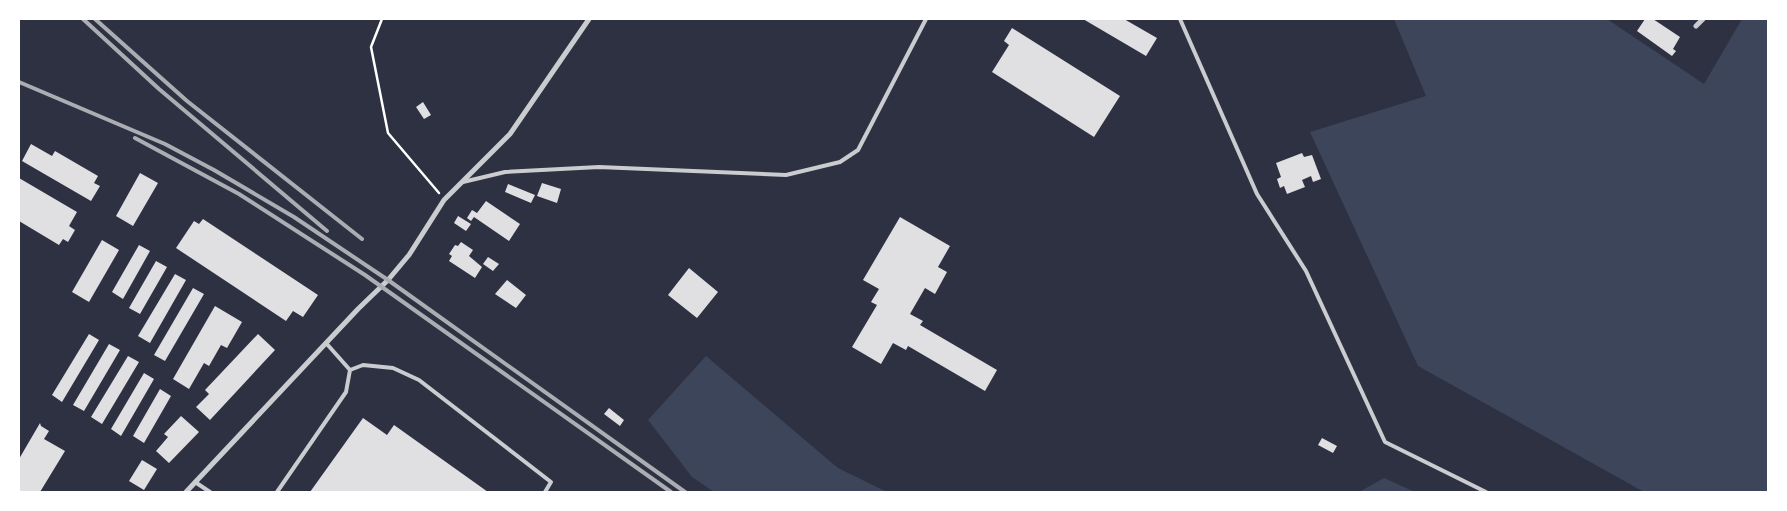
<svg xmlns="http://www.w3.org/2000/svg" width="1787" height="511" viewBox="0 0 1787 511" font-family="Arial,sans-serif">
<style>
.green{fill:#3c4559}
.building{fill:#e0e0e3}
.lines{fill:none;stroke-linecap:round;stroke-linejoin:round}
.path{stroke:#fff;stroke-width:2.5}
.service{stroke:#caccd0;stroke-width:4}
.minor{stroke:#caccd0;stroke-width:5}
.rail{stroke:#abadb3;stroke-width:4}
</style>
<rect width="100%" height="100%" fill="#2d3142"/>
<path class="green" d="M1394,19H1607L1704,84L1742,19H1768V492H1644L1418,366L1310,132L1426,96Z
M706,356L838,468L887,492H714L692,477L648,420Z
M1384,478L1415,492H1359Z"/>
<path class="building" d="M1083,19H1124L1157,38L1146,56Z
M1645,19H1653L1680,37L1673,49L1676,51L1672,56L1637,31Z
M1012,28L1120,96L1094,137L992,72L1009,45L1004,41Z
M423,102L431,115L424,119L416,107Z
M31,144L52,156L55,151L98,176L94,183L100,186L91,201L22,161Z
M1302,153L1304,157L1312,155L1321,179L1313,182L1311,176L1302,180L1305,187L1287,194L1284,186L1280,188L1277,179L1281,177L1276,163Z
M140,173L158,183L133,226L116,216Z
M19,178L77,212L69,226L75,230L68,242L63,239L59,245L19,221Z
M542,183L561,189L557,203L537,196Z
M508,184L535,195L531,203L505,192Z
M486,201L520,224L509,241L474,217L471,221L467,218L472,210L477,213Z
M458,216L471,224L466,231L454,223Z
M900,217L950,246L938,267L947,272L935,294L925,288L910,314L923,321L920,325L997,370L985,391L908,346L906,350L893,343L881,364L852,347L877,305L871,302L879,289L863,280Z
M203,219L318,295L303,317L293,311L286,321L176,248L194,221L199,224Z
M102,240L119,250L89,302L72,292Z
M461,242L473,250L469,256L482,267L475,278L449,261L452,256L449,254L455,245L458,246Z
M139,245L150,251L123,299L112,292Z
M488,257L499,264L493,271L483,264Z
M156,261L167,267L140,314L129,308Z
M689,268L718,292L697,318L668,295Z
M175,274L186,280L150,343L138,336Z
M507,280L526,295L516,308L495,294Z
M193,288L204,294L165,361L154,355Z
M215,306L242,322L227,348L221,345L209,366L204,363L189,389L173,379Z
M89,334L99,340L62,402L52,395Z
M258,334L275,350L210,420L196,407L209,394L205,390Z
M109,344L120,350L84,411L73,405Z
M128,356L139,362L102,424L91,417Z
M144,373L154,379L121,436L111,429Z
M160,389L171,396L144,443L133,436Z
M609,408L624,420L620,426L604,414Z
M181,416L199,432L169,463L156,451L168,437L164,434Z
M363,418L387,435L394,425L488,492H310Z
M40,423L41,426L49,431L44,439L65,451L40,492H19V459Z
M1322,438L1337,446L1333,453L1318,445Z
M142,460L157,469L144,490L129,481Z"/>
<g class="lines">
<path class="path" d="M382,19L371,47L388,133L439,193"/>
<path class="service" d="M1180,19L1257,194L1306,271L1385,442L1486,492
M463,182L505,172L599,167L786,175L840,162L858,150L926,19
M350,370L363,365L393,368L419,380L551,482L545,492
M195,482L210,492
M277,492L346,392L350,370L326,343"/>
<path class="minor" d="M1696,26L1703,19
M186,492L358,309L388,280L409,255L444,200L510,134L589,19"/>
<path class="rail" d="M83,19L159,89L327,231
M95,19L187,101L362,239
M19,82L165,144L214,170L294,217L388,280L685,492
M135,138L239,194L365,275L671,492"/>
</g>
<rect width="1787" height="511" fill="none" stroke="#ffffff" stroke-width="40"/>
</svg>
